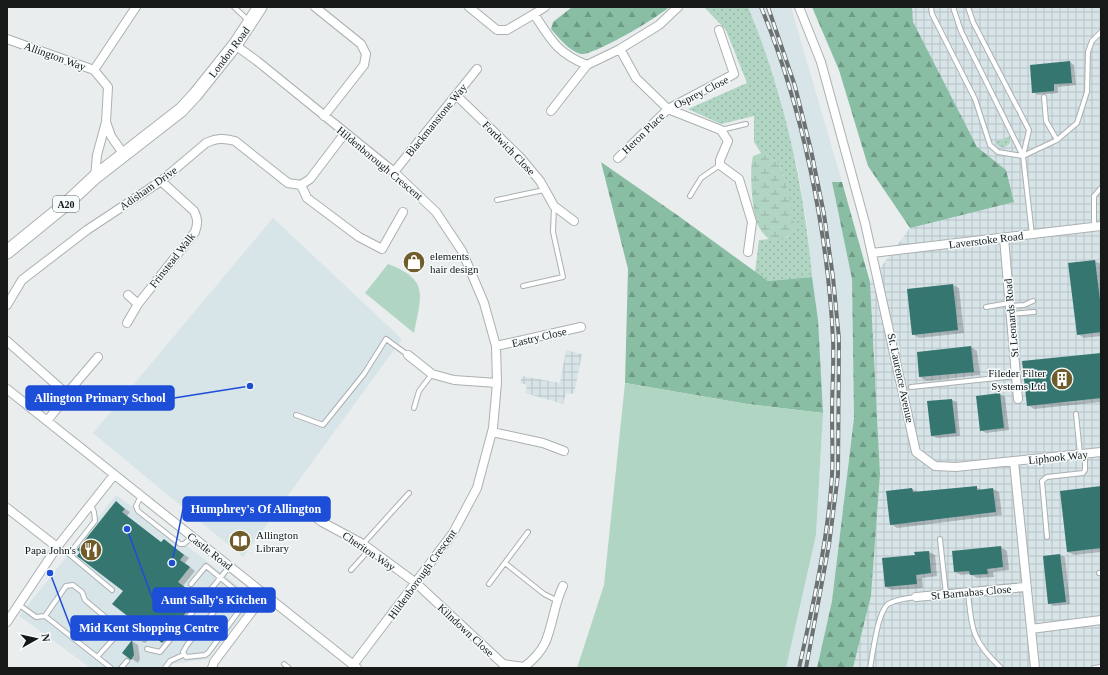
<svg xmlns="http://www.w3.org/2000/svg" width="1108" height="675" viewBox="0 0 1108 675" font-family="Georgia,serif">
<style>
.built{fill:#d7e4e8}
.industrial{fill:url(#industrial-grid)}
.grass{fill:url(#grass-dots)}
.forest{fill:url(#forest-firs)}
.wetland{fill:url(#wetland-marsh)}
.park{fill:#b1d5c3}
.shadow{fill:#0003}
.building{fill:#357671}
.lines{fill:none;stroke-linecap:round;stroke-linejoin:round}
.lane-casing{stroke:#abb0b1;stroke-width:6}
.street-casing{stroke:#abb0b1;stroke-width:10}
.primary-casing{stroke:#abb0b1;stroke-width:15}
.lane{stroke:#fff;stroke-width:4}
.street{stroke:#fff;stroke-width:8}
.primary{stroke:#fff;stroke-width:13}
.rail-casing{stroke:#6e7172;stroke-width:4}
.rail{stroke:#f6fbfc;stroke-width:2.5;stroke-dasharray:8;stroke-linecap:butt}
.labels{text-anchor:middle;stroke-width:3;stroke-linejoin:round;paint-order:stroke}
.shield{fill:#f6fbfc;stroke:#5a5d5d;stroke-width:1}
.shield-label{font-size:10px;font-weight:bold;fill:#171919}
.street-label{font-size:11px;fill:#171919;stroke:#f6fbfc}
.poi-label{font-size:11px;fill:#171919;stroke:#f6fbfc;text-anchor:start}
.leader{fill:none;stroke:#1d4ed8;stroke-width:1.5}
.callout-dot{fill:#1d4ed8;stroke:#f6fbfc;stroke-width:1.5}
.callout{fill:#1d4ed8;stroke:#1d4ed8;stroke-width:1.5}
.callout-label{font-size:12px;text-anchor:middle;font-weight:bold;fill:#fff}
</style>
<defs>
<pattern id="industrial-grid" width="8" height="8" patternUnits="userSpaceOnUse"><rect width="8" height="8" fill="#d7e4e8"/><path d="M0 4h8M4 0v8" fill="none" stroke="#b8c3c6"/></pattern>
<pattern id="grass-dots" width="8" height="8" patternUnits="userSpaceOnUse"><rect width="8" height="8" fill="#b1d5c3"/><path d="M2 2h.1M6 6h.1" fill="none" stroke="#98b6a7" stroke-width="1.8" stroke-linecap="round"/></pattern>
<pattern id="forest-firs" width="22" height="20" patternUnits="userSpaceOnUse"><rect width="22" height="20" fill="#89bea4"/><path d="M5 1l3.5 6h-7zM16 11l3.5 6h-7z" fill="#6f9a85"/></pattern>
<pattern id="wetland-marsh" width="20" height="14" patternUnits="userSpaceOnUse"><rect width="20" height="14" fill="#b1d5c3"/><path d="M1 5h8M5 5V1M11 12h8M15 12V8" fill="none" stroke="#98b6a7"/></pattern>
</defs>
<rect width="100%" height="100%" fill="#e9edee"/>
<path class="built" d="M748,7H791L842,182H832L852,279L854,418L832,601L817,668H786L816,535L823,409L807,224L798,170L779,93Z
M273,218L402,339L243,557L93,433Z
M116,495L199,555L252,597V603L208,659L173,664L170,668H91L19,616Z"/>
<path class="industrial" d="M848,7H1101V668H853L871,596L880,474L870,282L910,228Z
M566,350L582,354L574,394L566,393L563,404L525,393L527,385L520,383L522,376L560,383Z"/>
<path class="grass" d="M704,7H748C784,93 804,184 812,277L768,281L755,272L759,240L788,237V189L779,163L761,153L754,142V116L721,124L688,109L747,83L726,30Z
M1010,136V143L1005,147H1000L995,142Z"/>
<path class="forest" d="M572,7H669C659,17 593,56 581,54C569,51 559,38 551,29L553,22Z
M812,7H912L913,22L977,147L1006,170L1014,202L910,228L868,166L839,70Z
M601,162L680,217L768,281L812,277L818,320L823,413L747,404L625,383L628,269Z
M832,182H842L870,282L880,474L871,596L853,668H817L832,601L854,418L852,279Z"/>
<path class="wetland" d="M761,153L779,163L788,189L795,227C791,239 782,238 770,240C764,235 760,230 757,223C752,208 749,171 753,156Z"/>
<path class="park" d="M388,264C430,280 421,295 414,333L365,293Z
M625,383L747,404L823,413L816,535L786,668H577L604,585Z"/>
<path class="shadow" d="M1070,62L1074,65L1076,85L1058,87V93L1038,95L1033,92Z
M1095,261L1101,264V336L1084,338L1078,334Z
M953,285L959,288L964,333L919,338L913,334Z
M971,347L977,351L980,375L927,381L920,377Z
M1101,354V402L1034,409L1028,405Z
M1000,394L1005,397L1009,430L986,433L981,430Z
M952,400L957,402L960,436L937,438L932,436Z
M976,487L982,490L993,489L999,492L1002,515L897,528L891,524L912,489L919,492Z
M1101,487V552L1074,555L1068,552Z
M116,503L130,512L127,516L162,543L164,540L189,558L185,563L195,571L183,586L203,601L168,645L159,639L148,640L145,643L139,640L135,621L124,590Z
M1000,547L1007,551L1009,570L993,572L994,577L977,578L970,574L961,575L955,572Z
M929,552L935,555L937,576L922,578L923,588L892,590L886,587L916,556Z
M1060,555L1065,557L1070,604L1054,606L1049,603L1044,556Z
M132,641L138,645L140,659L138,663L123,653Z"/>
<path class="building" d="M1070,61L1072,83L1054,84V91L1032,93L1030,65Z
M1095,260L1101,308V332L1077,335L1068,263Z
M953,284L958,330L912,335L907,289Z
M971,346L974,372L919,377L917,352Z
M1101,353V398L1027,406L1022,361Z
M1000,393L1004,428L980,431L976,396Z
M952,399L956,433L931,436L927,401Z
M977,486V490L993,488L996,512L890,525L886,491L912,488L913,492Z
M1101,486V548L1067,552L1060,491Z
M116,501L125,509L122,512L161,542L164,539L184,555L180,560L190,567L178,582L198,597L162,643L153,636L142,637L139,641L129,633L131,630L128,628L134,621L112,604L123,591L77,556L80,552L77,550Z
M1001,546L1003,567L987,569L988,574L970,575L969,571L954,572L952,551Z
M929,551L931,573L916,575L917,584L885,587L882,558L915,555L914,552Z
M1060,554L1066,602L1048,604L1043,556Z
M132,640L134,655L131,660L122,653Z"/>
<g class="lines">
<g class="lane-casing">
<path id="lane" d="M234,7L249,21
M931,7L932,14L975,99L990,145L998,152L1023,156L1057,140L1077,123L1087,92L1088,52L1092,41L1101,32
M953,7L961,31L1023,156L1029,130L973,22L968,7
M1044,97L1046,121L1057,140
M721,130L746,124
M1023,156L1032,235
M690,196L701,178L720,165
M497,200L544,190
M1094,227V196L1101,188
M523,286L563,277L553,232L554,206
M1010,306L1024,305L1033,301
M986,307L1009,303
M1011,314L1034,312
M911,387L1016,376
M414,408L419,391L432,374
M1076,414L1080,454
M296,415L323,425L364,374L386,339L408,355
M141,496L136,506L138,511L180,544H184L192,537
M1047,537L1042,481L1047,477L1083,473L1085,470V454
M940,539L946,594
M363,544L409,493
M57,547L69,554L95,521L94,512L91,505
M69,554L112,590
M505,563L544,594L556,600
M351,570L369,550
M1099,573H1101
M191,584L206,566L245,598L247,600L208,653L205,655L186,657L183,652L187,645L233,588
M489,584L528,532
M968,593C972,630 972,641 1001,668
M18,604L36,617L45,616L111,668
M45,616L66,586L73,585L82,592L85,600L117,627V635L97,657
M147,649L160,652L229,567
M284,664L289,668
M121,668L127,661
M165,668L170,661L183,655
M870,668C873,654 877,613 888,604C896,599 907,598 916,597
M1094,668L1101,667"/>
</g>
<g class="street-casing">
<path id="street" d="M315,7L361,44L366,54L364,65L324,116
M469,7L497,30H507L534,14
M545,7L534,14C551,40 557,53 587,65L620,49L636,78L668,109L721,130L728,141L720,160V165L739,179L752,222L748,252
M799,7L821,62L865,223L916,452L935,466L956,467L1101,452
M7,39L94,70L108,87L106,122L97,155L95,177
M235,45L257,61L394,172L436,212L462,251L484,303L496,346L497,383L493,428L477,488L453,533L353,665
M620,49L659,25L678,7
M94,70L136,7
M456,95L520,157L540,181L554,206L574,221
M551,111L587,65
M106,122L111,136L124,155
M618,158L668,109L734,74L719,30
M394,172L477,69
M301,185L307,198L359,237L382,249L403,212
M1004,238L1018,399
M872,253L1101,226
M128,295L138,304
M7,305L22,280L87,230L161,181L206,143C217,138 224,138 235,141L288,183L301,185L310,179L345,133
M127,323L138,304L195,232C198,224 198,219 194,211L161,181
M7,341L60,388L62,402L47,421
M496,346L581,327
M408,355L432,374L454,380L497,383
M7,389L357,668
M62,395L69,391L98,357
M492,432L543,443L564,451
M1014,462L1035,668
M7,508L57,547
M302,508L322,522L363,544L416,583L503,664L524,667C532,661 540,653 545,643C553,625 554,604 563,586
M916,597L1025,587
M7,622L57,547L114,475
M1031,629L1101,620
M212,668L214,662L265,594"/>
</g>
<g class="primary-casing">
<path id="primary" d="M7,252L66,204L95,177L181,110L195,95L235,45L260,7"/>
</g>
<use href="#lane" class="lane"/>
<use href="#street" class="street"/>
<use href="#primary" class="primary"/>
<g class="rail-casing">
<path id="rail" d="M761,7C802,105 828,234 833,340C834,364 832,389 832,414C832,434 833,455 832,475C828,539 813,605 799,668
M768,7L795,86L811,150L824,214L833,277L839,339L838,475L829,545L806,668"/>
</g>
<use href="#rail" class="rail"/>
</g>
<defs>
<g id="shop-disc" transform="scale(1.15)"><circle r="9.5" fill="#705b2a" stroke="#f6fbfc"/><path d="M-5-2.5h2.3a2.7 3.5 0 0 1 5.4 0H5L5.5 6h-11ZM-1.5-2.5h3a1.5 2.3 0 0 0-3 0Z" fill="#fff"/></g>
<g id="building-disc" transform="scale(1.15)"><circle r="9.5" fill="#705b2a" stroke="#f6fbfc"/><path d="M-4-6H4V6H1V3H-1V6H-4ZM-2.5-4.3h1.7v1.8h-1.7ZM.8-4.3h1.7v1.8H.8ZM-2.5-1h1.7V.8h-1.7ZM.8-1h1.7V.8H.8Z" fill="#fff"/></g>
<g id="library-disc" transform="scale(1.15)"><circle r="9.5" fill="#705b2a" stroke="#f6fbfc"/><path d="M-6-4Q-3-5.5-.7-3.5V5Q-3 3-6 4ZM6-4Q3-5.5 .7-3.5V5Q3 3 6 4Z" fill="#fff"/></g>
<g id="restaurant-disc" transform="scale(1.15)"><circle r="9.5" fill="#705b2a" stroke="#f6fbfc"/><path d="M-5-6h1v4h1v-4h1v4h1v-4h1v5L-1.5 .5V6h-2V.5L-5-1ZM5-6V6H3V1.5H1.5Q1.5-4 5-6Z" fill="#fff"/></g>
</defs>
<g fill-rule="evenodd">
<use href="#shop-disc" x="414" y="262"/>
<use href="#building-disc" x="1062" y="379"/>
<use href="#library-disc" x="240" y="541"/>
<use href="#restaurant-disc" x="91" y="550"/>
</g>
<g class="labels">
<rect class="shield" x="53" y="196" width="26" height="16" rx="3"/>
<g class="shield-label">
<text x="66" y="208">A20</text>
</g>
<g class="street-label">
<text transform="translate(229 52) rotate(-53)" y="4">London Road</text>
<text transform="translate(55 56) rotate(20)" y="4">Allington Way</text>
<text transform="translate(701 92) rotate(-27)" y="4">Osprey Close</text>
<text transform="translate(436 120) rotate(-51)" y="4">Blackmanstone Way</text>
<text transform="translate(643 133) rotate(-44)" y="4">Heron Place</text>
<text transform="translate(509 148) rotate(46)" y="4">Fordwich Close</text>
<text transform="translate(380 163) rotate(40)" y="4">Hildenborough Crescent</text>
<text transform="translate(148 188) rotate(-35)" y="4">Adisham Drive</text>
<text transform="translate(986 240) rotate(-7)" y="4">Laverstoke Road</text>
<text transform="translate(172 260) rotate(-52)" y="4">Frinstead Walk</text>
<text transform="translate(1011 318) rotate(-95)" y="4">St Leonards Road</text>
<text transform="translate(539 337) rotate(-13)" y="4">Eastry Close</text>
<text transform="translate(901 378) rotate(78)" y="4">St. Laurence Avenue</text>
<text transform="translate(1058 457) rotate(-6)" y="4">Liphook Way</text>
<text transform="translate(210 551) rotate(38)" y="4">Castle Road</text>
<text transform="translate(369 551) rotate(34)" y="4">Cheriton Way</text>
<text transform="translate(422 574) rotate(-54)" y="4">Hildenborough Crescent</text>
<text transform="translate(971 592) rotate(-5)" y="4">St Barnabas Close</text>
<text transform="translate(466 630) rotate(43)" y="4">Kilndown Close</text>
</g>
<g class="poi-label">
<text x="430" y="260">elements<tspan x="430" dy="13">hair design</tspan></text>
<text x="1046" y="377" text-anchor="end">Fileder Filter<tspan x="1046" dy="13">Systems Ltd</tspan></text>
<text x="256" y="539">Allington<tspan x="256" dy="13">Library</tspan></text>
<text x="76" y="554" text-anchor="end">Papa John's</text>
</g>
</g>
<path class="leader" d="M250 386L174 398M172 563L183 509M127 529L153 600M50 573L71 628"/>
<g class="callout-dot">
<circle cx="250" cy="386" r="4"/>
<circle cx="172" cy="563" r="4"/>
<circle cx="127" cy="529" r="4"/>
<circle cx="50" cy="573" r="4"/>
</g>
<g class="callout">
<rect x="26" y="386" width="148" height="24" rx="4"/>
<rect x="183" y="497" width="147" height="24" rx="4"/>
<rect x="153" y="588" width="122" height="24" rx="4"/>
<rect x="71" y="616" width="156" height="24" rx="4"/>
</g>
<g class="callout-label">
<text x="100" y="402">Allington Primary School</text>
<text x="256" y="513">Humphrey's Of Allington</text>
<text x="214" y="604">Aunt Sally's Kitchen</text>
<text x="149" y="632">Mid Kent Shopping Centre</text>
</g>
<rect width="1108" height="675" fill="none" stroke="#171919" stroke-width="16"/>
<g transform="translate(36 639) rotate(82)" stroke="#f6fbfc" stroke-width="3" paint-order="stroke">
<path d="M0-3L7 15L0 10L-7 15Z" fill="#171919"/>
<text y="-6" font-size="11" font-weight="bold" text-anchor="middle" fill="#171919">N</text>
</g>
</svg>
